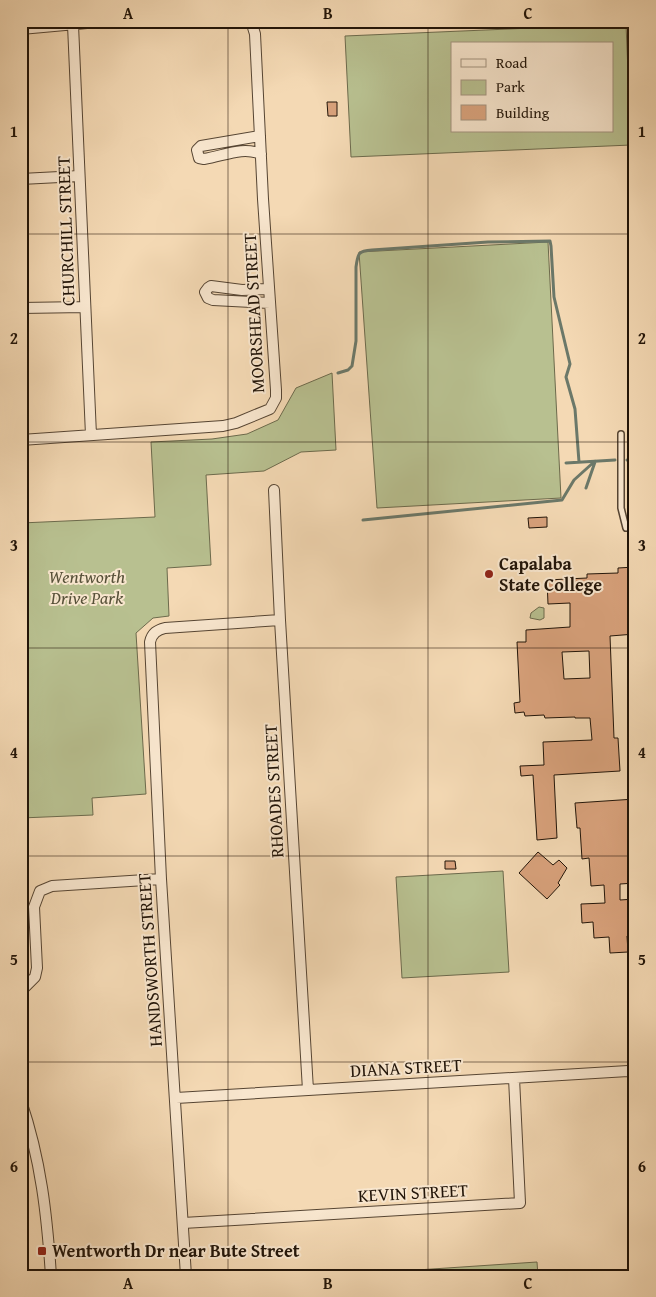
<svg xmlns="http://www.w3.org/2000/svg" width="656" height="1297" viewBox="0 0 656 1297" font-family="'Gentium Book Plus',serif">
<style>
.green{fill:#b8c090;stroke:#6c6a4c;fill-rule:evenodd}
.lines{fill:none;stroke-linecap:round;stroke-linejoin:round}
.stream{stroke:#6b7869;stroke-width:3}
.building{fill:#d9a27c;stroke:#211408;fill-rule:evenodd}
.service-casing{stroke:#564533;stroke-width:8}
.minor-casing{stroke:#564533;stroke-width:12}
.service{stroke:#f8e6ce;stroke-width:5}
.minor{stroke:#f8e6ce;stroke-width:10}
.grid{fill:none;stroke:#211408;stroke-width:1;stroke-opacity:0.55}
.poi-dot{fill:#8f2418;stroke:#f8e6ce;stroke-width:2}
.labels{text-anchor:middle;stroke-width:4;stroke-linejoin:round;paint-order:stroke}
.street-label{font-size:18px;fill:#211408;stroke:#f8e6ce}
.poi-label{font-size:18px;font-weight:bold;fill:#211408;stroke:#f8e6ce;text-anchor:start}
.park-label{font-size:18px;font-style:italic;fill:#565038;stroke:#f8e6ce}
.neatline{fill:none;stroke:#211408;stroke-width:2}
.grid-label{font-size:16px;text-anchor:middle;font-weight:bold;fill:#211408}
</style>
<rect width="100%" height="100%" fill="#f4d9b4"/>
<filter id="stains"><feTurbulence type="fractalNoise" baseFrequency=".004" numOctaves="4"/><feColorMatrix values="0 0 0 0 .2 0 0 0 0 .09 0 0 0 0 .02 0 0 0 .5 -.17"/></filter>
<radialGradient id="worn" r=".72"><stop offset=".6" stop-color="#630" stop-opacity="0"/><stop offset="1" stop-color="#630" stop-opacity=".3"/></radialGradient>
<path class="green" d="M626,24L631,145L351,157L345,36ZM452,44H612V131H452Z
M548,242L561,498L377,508L359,252Z
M332,373L336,450L301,452L264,471L206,475L211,565L167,568L169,616L153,618L136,633L146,794L92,798L93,815L21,818V523L155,517L151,442L212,439L247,434L278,420L296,388Z
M539,607L544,608V618L540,620L530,618L531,613Z
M503,871L509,972L402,978L396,877Z
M537,1262L538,1276H417V1270Z"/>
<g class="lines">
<path class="stream" d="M338,373L348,370L352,366L356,341V267C358,253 358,251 372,250L488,242L550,241L551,246L554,297L570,364L566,377L575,409L579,462
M627,460L635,459
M566,463L615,460
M586,488L595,462
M363,520L562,500L574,480L595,461"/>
</g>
<path class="building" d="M327,102H337V116H328Z
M547,517V527L529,528L528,518Z
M635,567V634L610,636L614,738H618L620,771L554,775L557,838L537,840L533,775L521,776L520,766L544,765L543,742L592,740L590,718H575V717L545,718L544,715L525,716L524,712L515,713L514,703L520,702L517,642H526V630L570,627V603L548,604L547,580L587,578V574L618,573V568ZM589,651L590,678L564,679L562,652Z
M635,799V825H632L635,883L620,884V900L635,899V936H627L628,952L610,953L609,937L594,938L593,922L582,923L581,904L605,903L604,885L591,886L589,858L582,859L580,828H577L575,803Z
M538,852L553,865L559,860L567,868L558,883L560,885L547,899L519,873Z
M445,861H455L456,869H445Z"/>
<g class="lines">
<g class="service-casing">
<path id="service" d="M621,434V508L626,528"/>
</g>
<g class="minor-casing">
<path id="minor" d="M73,25L91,435
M21,29L109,21
M260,136L201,146L197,150L199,158L204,159C224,156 242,146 261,154
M21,179L79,176
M269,289L242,290L211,286L208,288L205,292L208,298L213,300L270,303
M21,308L85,307
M21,440L223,426L236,423L270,409L276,398V390L263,199L255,34L251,21
M274,490L280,620L308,1090
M21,991L35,977L37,968L34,907L40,891L52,886L161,879
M176,1098L628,1071L634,1074L635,1077
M21,1101C41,1160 47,1215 51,1276
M183,1223L520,1203L514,1078
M186,1276L161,879L150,642C152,633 157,630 165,628L280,620"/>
</g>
<use href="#service" class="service"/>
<use href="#minor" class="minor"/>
</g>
<path class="grid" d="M228,21V1276M428,21V1276M21,234H635M21,442H635M21,648H635M21,856H635M21,1062H635"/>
<g class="poi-dot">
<circle cx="489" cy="574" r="5"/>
<rect x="37" y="1246" width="10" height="10" rx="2.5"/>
</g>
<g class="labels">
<g class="street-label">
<text transform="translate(66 231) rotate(-92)" y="6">CHURCHILL STREET</text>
<text transform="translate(254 313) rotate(-93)" y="6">MOORSHEAD STREET</text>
<text transform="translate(274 791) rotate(-93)" y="6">RHOADES STREET</text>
<text transform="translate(150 960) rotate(-94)" y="6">HANDSWORTH STREET</text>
<text transform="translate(406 1068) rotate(-3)" y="6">DIANA STREET</text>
<text transform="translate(413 1193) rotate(-3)" y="6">KEVIN STREET</text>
</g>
<g class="poi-label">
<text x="499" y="570">Capalaba<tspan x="499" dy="21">State College</tspan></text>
<text x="52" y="1257">Wentworth Dr near Bute Street</text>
</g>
<g class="park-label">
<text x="87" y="583">Wentworth<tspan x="87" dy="21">Drive Park</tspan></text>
</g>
</g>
<rect width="656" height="1297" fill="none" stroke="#f4d9b4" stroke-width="55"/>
<rect x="451" y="42" width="162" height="90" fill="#f8e6ce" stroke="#a2927f"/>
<rect x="461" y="59" width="25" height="8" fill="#f8e6ce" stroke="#a2927f"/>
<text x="496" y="68" font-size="15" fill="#211408">Road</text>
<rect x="461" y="80" width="25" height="15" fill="#b8c090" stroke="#a2927f"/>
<text x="496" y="92" font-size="15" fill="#211408">Park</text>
<rect x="461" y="105" width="25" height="15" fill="#d9a27c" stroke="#a2927f"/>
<text x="496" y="118" font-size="15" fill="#211408">Building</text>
<rect x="28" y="28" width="600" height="1242" class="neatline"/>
<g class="grid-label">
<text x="128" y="19">A</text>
<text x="328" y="19">B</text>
<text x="528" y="19">C</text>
<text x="14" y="137">1</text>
<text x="642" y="137">1</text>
<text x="14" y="344">2</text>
<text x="642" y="344">2</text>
<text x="14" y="551">3</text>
<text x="642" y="551">3</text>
<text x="14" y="758">4</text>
<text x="642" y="758">4</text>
<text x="14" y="965">5</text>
<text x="642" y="965">5</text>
<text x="14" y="1172">6</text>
<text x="642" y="1172">6</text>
<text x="128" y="1289">A</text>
<text x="328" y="1289">B</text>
<text x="528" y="1289">C</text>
</g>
<rect width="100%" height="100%" filter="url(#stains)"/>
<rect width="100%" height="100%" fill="url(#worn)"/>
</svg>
